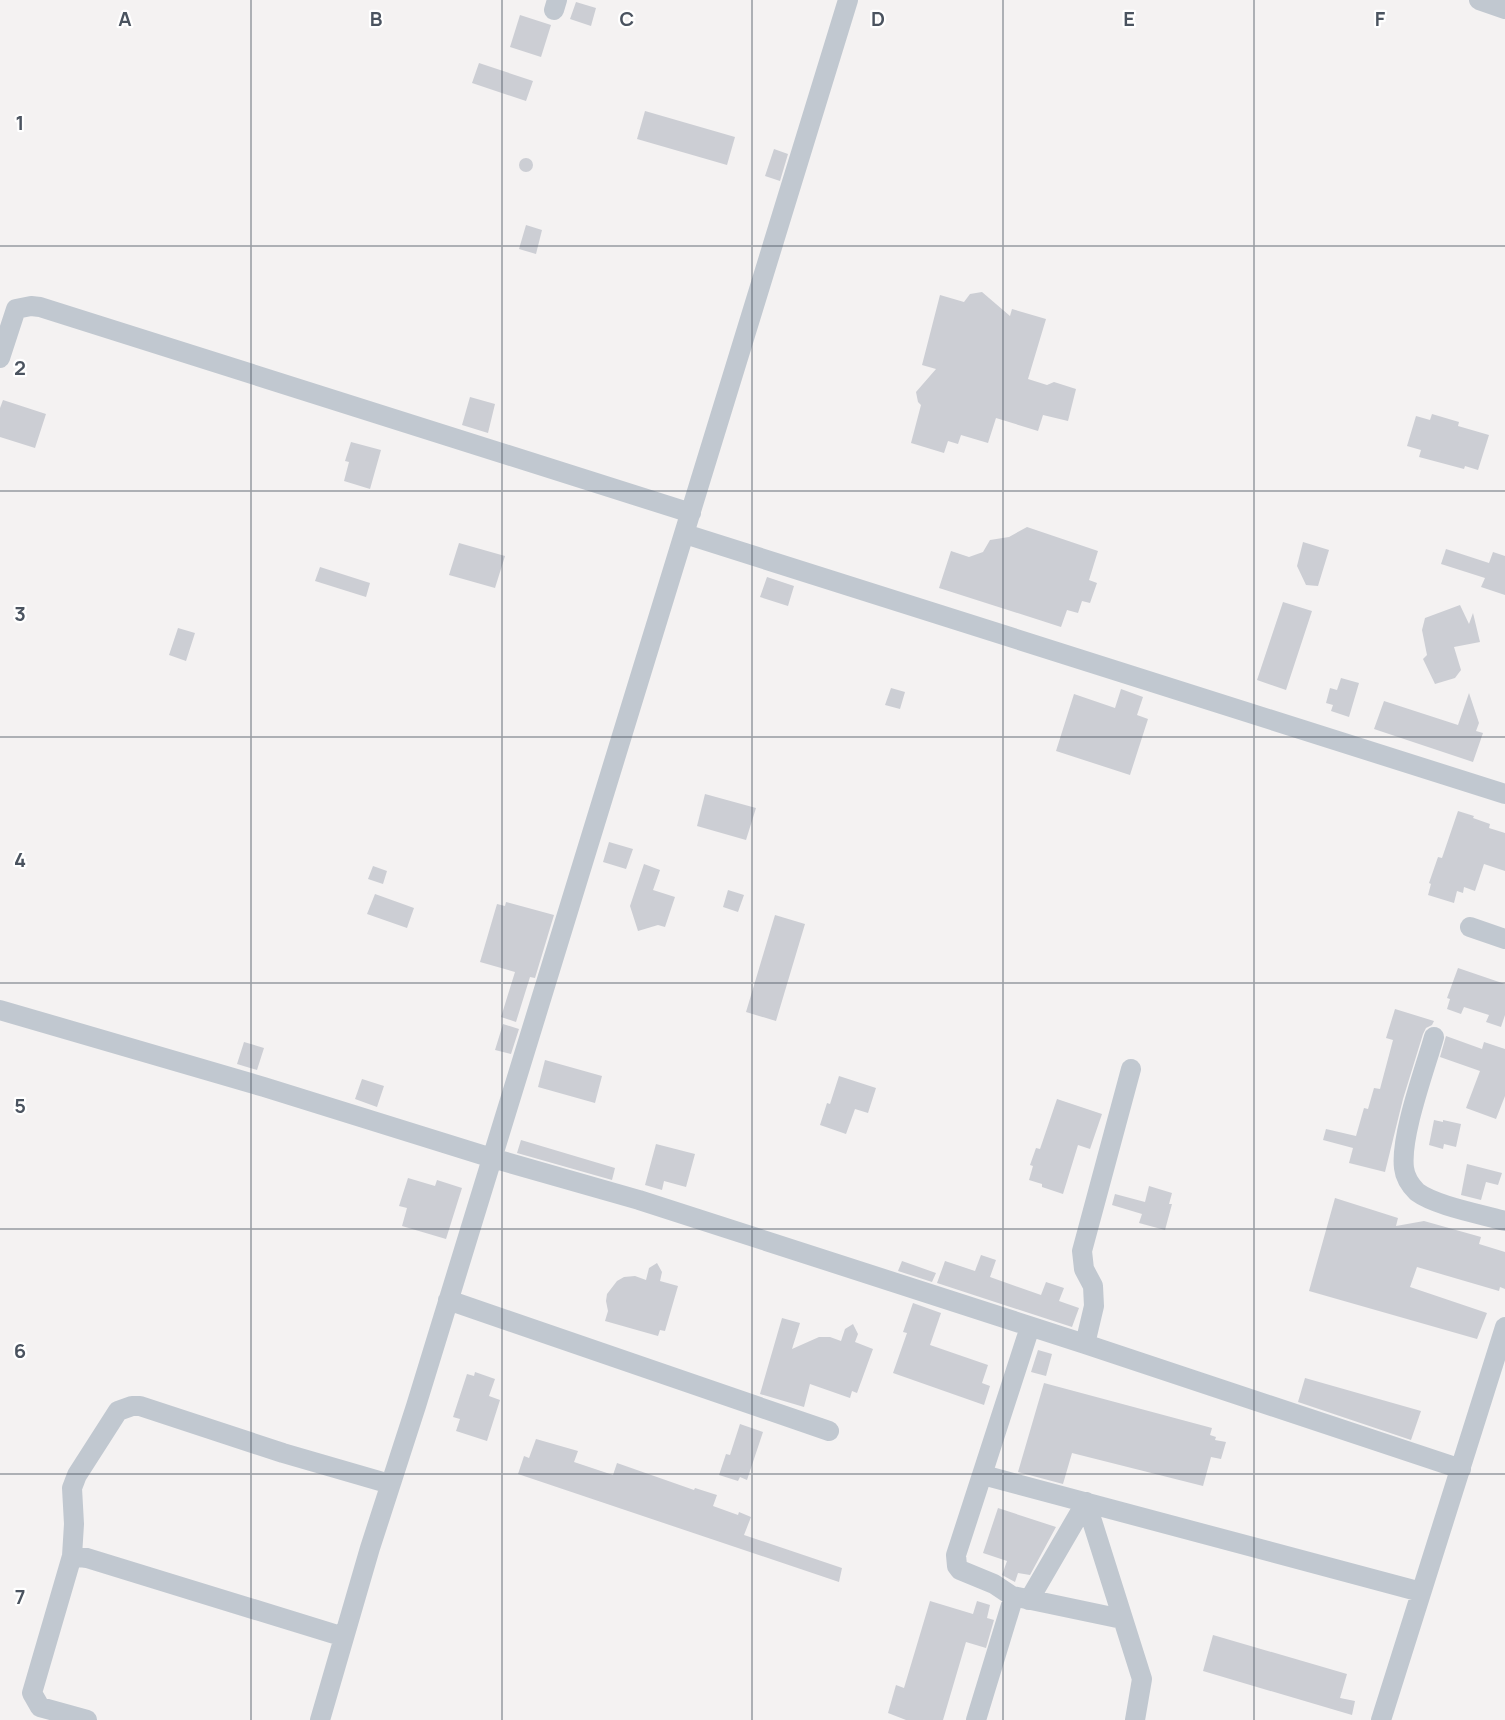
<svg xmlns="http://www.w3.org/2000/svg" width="1505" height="1720" viewBox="0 0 1505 1720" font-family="Manrope,sans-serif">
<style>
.building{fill:#ccced4}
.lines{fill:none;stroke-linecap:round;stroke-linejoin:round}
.street{stroke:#c1c8d0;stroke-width:20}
.grid{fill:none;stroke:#4a535f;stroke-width:1.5;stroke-opacity:0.55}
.grid-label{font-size:20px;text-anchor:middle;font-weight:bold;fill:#4a535f;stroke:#fff;stroke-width:4.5;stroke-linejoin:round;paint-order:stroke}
</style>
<rect width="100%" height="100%" fill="#f4f2f2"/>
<path class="building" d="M576,2L596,8L591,26L570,19Z
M520,15L551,25L541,57L510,47Z
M479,63L533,81L526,101L472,83Z
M645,111L735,137L727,165L637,139Z
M774,149L788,154L780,181L765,176Z
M519 165a7 7 0 1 1 14 0a7 7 0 1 1-14 0Z
M526,225L542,230L536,254L519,249Z
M982,292L1010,316L1012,309L1046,319L1028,379L1047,385L1054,382L1076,389L1068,421L1043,415L1038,431L996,418L988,443L961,435L958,444L948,441L944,453L911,443L921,405L918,402L916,392L936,369L922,365L940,295L964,302L970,294Z
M470,397L495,404L488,433L462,425Z
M3,400L46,414L35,448L0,437V408Z
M1432,414L1459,422L1458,426L1489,435L1478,470L1465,466L1464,469L1419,457L1421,450L1407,446L1416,416L1430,420Z
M351,442L381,450L370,489L344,481L349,462L345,461Z
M1027,527L1098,551L1089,580L1097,583L1090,603L1082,601L1078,613L1067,610L1061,627L939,588L951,551L969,557L983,552L990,540L1009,537Z
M1303,542L1329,550L1318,586L1306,585L1297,566Z
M459,543L505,556L495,588L449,575Z
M1446,549L1489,563L1493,552L1505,556V595L1481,587L1485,578L1441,564Z
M320,567L370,583L366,597L315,581Z
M767,577L794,586L788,606L760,597Z
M1283,602L1312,611L1286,690L1257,680Z
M1460,605L1469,624L1473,613L1480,642L1454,647L1461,670L1455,678L1435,684L1423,659L1427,655L1422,630L1425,618Z
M178,628L195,633L186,661L169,655Z
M1341,678L1359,683L1349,717L1331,711L1333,705L1326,703L1330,688L1337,690Z
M891,688L905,692L900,709L885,705Z
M1121,689L1143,697L1137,715L1148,719L1130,775L1056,751L1074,694L1115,708Z
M1469,693L1479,723L1476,731L1483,733L1473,762L1374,729L1384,701L1458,725Z
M705,794L756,808L746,840L697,826Z
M1458,811L1474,816L1473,818L1490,824L1489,828L1505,833V871L1484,864L1475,891L1464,887L1463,893L1457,891L1454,903L1428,895L1431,884L1429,883L1438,857L1442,858Z
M609,842L633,849L626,869L603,862Z
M644,864L660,870L653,890L675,897L665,927L658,925L638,931L630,906Z
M373,866L387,871L383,884L368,879Z
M728,890L744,895L738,912L723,907Z
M375,894L414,908L407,928L367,914Z
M506,902L554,915L535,978L530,977L516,1022L501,1017L515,972L480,962L497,904L505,906Z
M775,915L805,924L776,1021L746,1012Z
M1458,968L1505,984V1015L1501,1027L1486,1022L1489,1015L1464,1007L1461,1014L1447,1009L1450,999L1447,998Z
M1395,1009L1434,1021L1432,1025L1426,1028L1423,1034L1403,1099L1385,1172L1349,1163L1353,1148L1323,1140L1326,1129L1356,1136L1364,1108L1368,1109L1374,1088L1380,1089L1393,1040L1386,1038Z
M503,1024L519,1029L511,1054L495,1050Z
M1446,1036L1482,1049L1484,1042L1505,1049V1096L1496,1119L1466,1108L1480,1071L1440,1057Z
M244,1042L264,1048L257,1070L237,1064Z
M545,1060L602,1076L595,1103L538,1087Z
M839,1076L876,1088L868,1113L855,1109L846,1134L820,1125L827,1103L830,1104Z
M362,1079L384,1086L377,1107L355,1099Z
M1057,1099L1102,1114L1090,1149L1078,1145L1063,1194L1042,1187V1184L1029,1180L1033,1166L1030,1165L1036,1148L1040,1149Z
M1434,1120L1443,1122V1120L1461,1124L1456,1147L1444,1144L1443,1149L1429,1145Z
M521,1140L615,1168L612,1180L517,1153Z
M656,1144L695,1154L686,1187L664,1181L662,1190L645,1185Z
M1467,1164L1502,1173L1498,1185L1486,1182L1481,1200L1461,1195Z
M408,1178L435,1186L437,1180L462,1188L446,1239L402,1226L407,1208L399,1206Z
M1149,1186L1172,1193L1169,1204H1172L1165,1230L1139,1223L1142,1214L1112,1205L1115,1194L1145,1202Z
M1335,1198L1398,1218L1396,1226L1424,1221L1481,1237L1479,1244L1505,1252V1289L1500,1287L1499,1291L1417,1267L1410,1287L1487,1313L1477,1339L1309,1291Z
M981,1255L996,1260L990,1277L1041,1295L1046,1282L1064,1288L1059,1301L1079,1308L1072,1327L937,1283L945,1261L975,1271Z
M902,1261L936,1273L932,1282L898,1271Z
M657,1263L662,1272L660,1281L678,1286L665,1331L660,1330L658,1336L605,1321L608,1311L606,1301L607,1294L617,1281L624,1277L635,1276L646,1280L649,1268Z
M913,1303L941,1313L930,1345L988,1365L982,1383L990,1386L984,1405L893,1373L907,1333L903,1332Z
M782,1318L800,1323L792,1349L819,1337H830L841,1341L845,1329L853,1324L858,1334L855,1342L873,1349L857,1393L852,1391L850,1398L810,1384L804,1407L760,1394Z
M1038,1350L1052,1354L1046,1376L1031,1372Z
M475,1372L495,1379L489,1396L500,1400L487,1441L456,1431L460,1419L453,1417L467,1374L474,1376Z
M1305,1378L1421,1411L1411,1440L1298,1402Z
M1044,1383L1212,1428L1210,1435L1216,1437L1215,1440L1226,1442L1221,1459L1211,1457L1203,1486L1072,1453L1063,1484L1018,1472Z
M740,1424L763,1432L747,1480L740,1477L738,1481L719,1475L726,1454L730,1455Z
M536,1439L578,1451L574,1462L613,1475L617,1463L694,1490L695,1488L717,1495L713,1506L738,1515L739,1512L751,1517L744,1535L842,1568L839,1582L518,1474L524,1456L529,1458Z
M998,1508L1056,1527L1030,1575L1018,1573L1015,1582L1002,1575L1007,1561L983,1553Z
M930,1601L973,1614L977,1601L990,1605L987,1618L994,1620L986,1648L966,1642L943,1720H906L888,1713L896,1685L904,1688Z
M1213,1635L1347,1674L1340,1698L1355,1701L1352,1715L1203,1671Z"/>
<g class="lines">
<path class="street" d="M1479,0L1505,9
M554,10L557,0
M0,358L16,309L31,306L40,307L691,513
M685,534L1505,794
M1470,927L1505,939
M0,1010L264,1087L492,1158L639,1200L1085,1344L1461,1469
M1434,1037C1425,1069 1400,1136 1404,1168C1405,1177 1411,1186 1417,1192C1436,1206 1481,1214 1505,1221
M448,1300L829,1431
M1030,1327L956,1555L957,1566L960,1570L994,1584L1012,1596L1122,1619
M1085,1344L1094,1306L1093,1286L1084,1269L1082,1251L1131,1069
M983,1475L1421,1592
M1086,1502L1142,1679L1135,1720
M72,1556L87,1558L344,1637
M1029,1600L1086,1502
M87,1720L40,1707L32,1693L72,1556L74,1524L72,1488L77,1475L118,1411L132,1406H140L283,1453L390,1484
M320,1720L370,1548L416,1406L848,0
M976,1720L1012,1602V1596
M1381,1720L1505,1327"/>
</g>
<path class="grid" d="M251,0V1720M502,0V1720M752,0V1720M1003,0V1720M1254,0V1720M0,246H1505M0,491H1505M0,737H1505M0,983H1505M0,1229H1505M0,1474H1505"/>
<g class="grid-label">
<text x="125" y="26">A</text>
<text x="376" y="26">B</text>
<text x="627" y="26">C</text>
<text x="878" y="26">D</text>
<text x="1129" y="26">E</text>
<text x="1380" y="26">F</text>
<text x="20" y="130">1</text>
<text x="20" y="375">2</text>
<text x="20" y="621">3</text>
<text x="20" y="867">4</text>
<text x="20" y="1113">5</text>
<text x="20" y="1358">6</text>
<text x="20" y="1604">7</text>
</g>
</svg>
